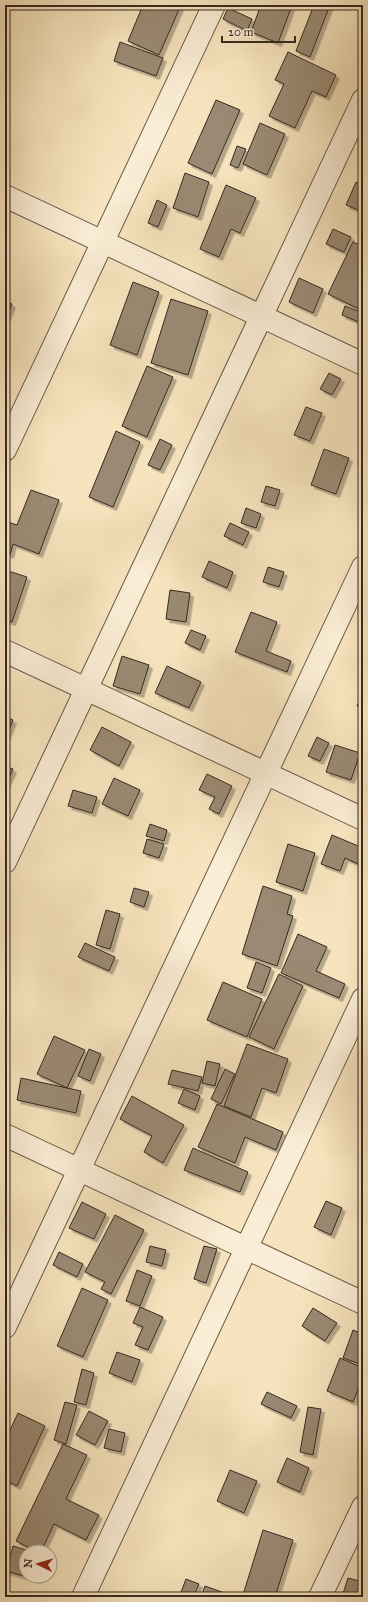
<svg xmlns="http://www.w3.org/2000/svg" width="368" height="1602" viewBox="0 0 368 1602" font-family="'IM FELL Great Primer',serif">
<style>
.building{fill:#9a8a73;stroke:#352921;filter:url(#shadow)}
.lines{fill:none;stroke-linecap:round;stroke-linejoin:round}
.minor-casing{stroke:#665848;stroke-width:24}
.minor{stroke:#faedd5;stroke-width:22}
</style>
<defs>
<filter id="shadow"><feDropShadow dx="3.5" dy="3.5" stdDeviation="0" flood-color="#0004"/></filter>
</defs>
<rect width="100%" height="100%" fill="#f7e4be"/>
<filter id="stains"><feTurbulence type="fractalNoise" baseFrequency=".005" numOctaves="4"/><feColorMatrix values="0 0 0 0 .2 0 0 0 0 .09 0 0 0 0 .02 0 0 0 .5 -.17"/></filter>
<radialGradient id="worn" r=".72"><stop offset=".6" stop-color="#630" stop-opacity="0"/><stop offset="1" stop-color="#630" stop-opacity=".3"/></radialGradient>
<path class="building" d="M143,5H181L159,55L128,41Z
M261,5H283L291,8L278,43L251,32Z
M314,5H330L310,57L296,51Z
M228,8L252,19L247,31L223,19Z
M120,42L163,58L156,76L114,61Z
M288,52L336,75L326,97L312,91L295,128L269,116L284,84L275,80Z
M216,100L240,110L212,174L188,163Z
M260,123L285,134L267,175L243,164Z
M237,146L246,149L238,168L230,165Z
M185,173L209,182L198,217L173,208Z
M356,182L363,185V212L346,205Z
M226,185L256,198L240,233L231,229L219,257L200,249Z
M157,200L167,205L158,227L148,223Z
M333,229L351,237L344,252L326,244Z
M353,242L363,246V311L328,294Z
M299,278L323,289L313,313L289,302Z
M133,282L159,292L137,355L110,345Z
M171,299L208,311L188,375L151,363Z
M5,301L12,304L5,322Z
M345,306L363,313L361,323L342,315Z
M147,366L173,377L147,437L122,426Z
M329,373L341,379L332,395L320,389Z
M306,407L322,413L310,441L294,435Z
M116,431L140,442L113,507L89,497Z
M160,439L172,445L160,470L148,465Z
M324,449L349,458L336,494L311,485Z
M266,486L280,490L275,506L261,502Z
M31,490L59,500L39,554L13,544L10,555L5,553V521L17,525Z
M246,508L261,514L256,528L241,523Z
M230,523L249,532L243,545L224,536Z
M209,561L233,572L227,588L202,577Z
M268,567L284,572L279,587L263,582Z
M5,570L27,577L12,622L5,620Z
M170,590L190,593L186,622L166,619Z
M251,612L277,622L266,651L291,661L287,672L235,652Z
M191,630L206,636L200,650L185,643Z
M122,656L149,665L140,694L113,686Z
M167,666L201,682L189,708L155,693Z
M363,692V708L357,706Z
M5,717L13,720L5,740Z
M102,727L131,742L119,766L90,750Z
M317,737L329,743L320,761L308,756Z
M335,745L360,753L351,780L326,772Z
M5,766L13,769L5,787Z
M207,774L232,786L219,814L209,809L215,797L199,790Z
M114,778L140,790L128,816L102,804Z
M73,790L97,797L92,813L68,806Z
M150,824L167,830L164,841L146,836Z
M332,835L363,848L358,864L345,858L340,871L321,864Z
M147,839L164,844L159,858L143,853Z
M288,844L315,853L303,891L276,882Z
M263,886L292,896L287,914L293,916L277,966L242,954Z
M134,888L149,892L144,907L130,902Z
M106,910L120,914L110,949L96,945Z
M298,934L327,947L316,971L345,984L339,998L281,973Z
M85,943L115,957L109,971L78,957Z
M256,962L271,968L262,993L247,988Z
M279,974L303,986L274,1049L249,1037Z
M223,982L262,999L247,1037L207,1020Z
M54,1036L85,1050L67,1088L37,1074Z
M247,1044L288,1059L276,1093L262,1088L251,1117L224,1106Z
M89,1049L101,1054L90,1081L78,1076Z
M207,1061L220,1064L215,1086L202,1083Z
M225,1069L235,1074L221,1104L211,1099Z
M172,1070L202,1077L198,1091L168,1084Z
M21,1078L81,1091L76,1113L17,1100Z
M184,1089L200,1096L195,1110L178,1103Z
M132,1096L184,1125L163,1163L144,1152L152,1136L120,1119Z
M217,1104L283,1132L276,1150L245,1137L235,1163L198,1147Z
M193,1148L248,1172L240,1192L184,1170Z
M326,1201L342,1208L331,1235L314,1227Z
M82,1202L106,1214L94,1239L69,1228Z
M115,1215L144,1230L111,1294L101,1289L105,1282L85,1272Z
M150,1246L166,1250L162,1266L146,1262Z
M204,1246L217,1249L206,1283L194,1279Z
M59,1252L83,1264L77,1277L53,1265Z
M137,1270L152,1276L140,1306L126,1301Z
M82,1288L108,1300L83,1357L57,1346Z
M140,1307L163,1317L148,1350L135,1345L143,1327L133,1323Z
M313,1308L337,1323L325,1341L302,1326Z
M353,1330L363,1334V1365L343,1358Z
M117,1352L140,1360L132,1382L109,1373Z
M340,1358L363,1368V1378L353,1402L327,1391Z
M82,1369L94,1373L86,1405L74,1402Z
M267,1392L297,1406L291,1418L261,1404Z
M65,1402L77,1405L66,1444L54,1440Z
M308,1407L321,1409L313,1455L300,1452Z
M89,1411L108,1421L95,1445L76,1435Z
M18,1413L45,1426L17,1486L5,1480V1441Z
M109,1429L125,1433L121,1452L104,1448Z
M63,1444L87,1455L66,1499L99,1515L86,1540L54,1524L41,1552H37L16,1541Z
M287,1458L309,1468L300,1492L277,1482Z
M230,1470L257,1481L244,1513L217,1501Z
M263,1530L293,1540L275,1597H250L243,1595Z
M13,1546L33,1552H26V1576H38L37,1580L6,1571Z
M348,1578L363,1582V1597H342Z
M186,1579L199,1584L193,1597L180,1595Z
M205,1586L233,1596V1597H201Z"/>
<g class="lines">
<g class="minor-casing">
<path id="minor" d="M5,196L363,364
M5,450L214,5
M5,651L363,819
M5,862L363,100
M5,1135L363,1303
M5,1327L363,567
M83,1597L363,999
M320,1597L363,1507"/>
</g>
<use href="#minor" class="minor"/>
</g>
<rect width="368" height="1602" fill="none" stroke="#f7e4be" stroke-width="20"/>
<rect x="6" y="6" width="356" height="1590" fill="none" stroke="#352921" stroke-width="2"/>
<rect x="10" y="10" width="348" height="1582" fill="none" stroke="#352921"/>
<g transform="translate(38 1564) rotate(275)"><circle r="19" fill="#faedd5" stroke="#ab9f8d"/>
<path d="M0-3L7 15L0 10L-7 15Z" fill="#8f2418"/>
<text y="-6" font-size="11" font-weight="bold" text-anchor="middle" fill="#352921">N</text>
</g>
<path d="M222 36v6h73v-6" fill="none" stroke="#352921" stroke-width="2"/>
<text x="228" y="36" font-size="12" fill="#352921" stroke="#faedd5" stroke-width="3" paint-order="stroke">20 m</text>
<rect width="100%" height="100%" filter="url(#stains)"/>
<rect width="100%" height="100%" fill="url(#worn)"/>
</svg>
